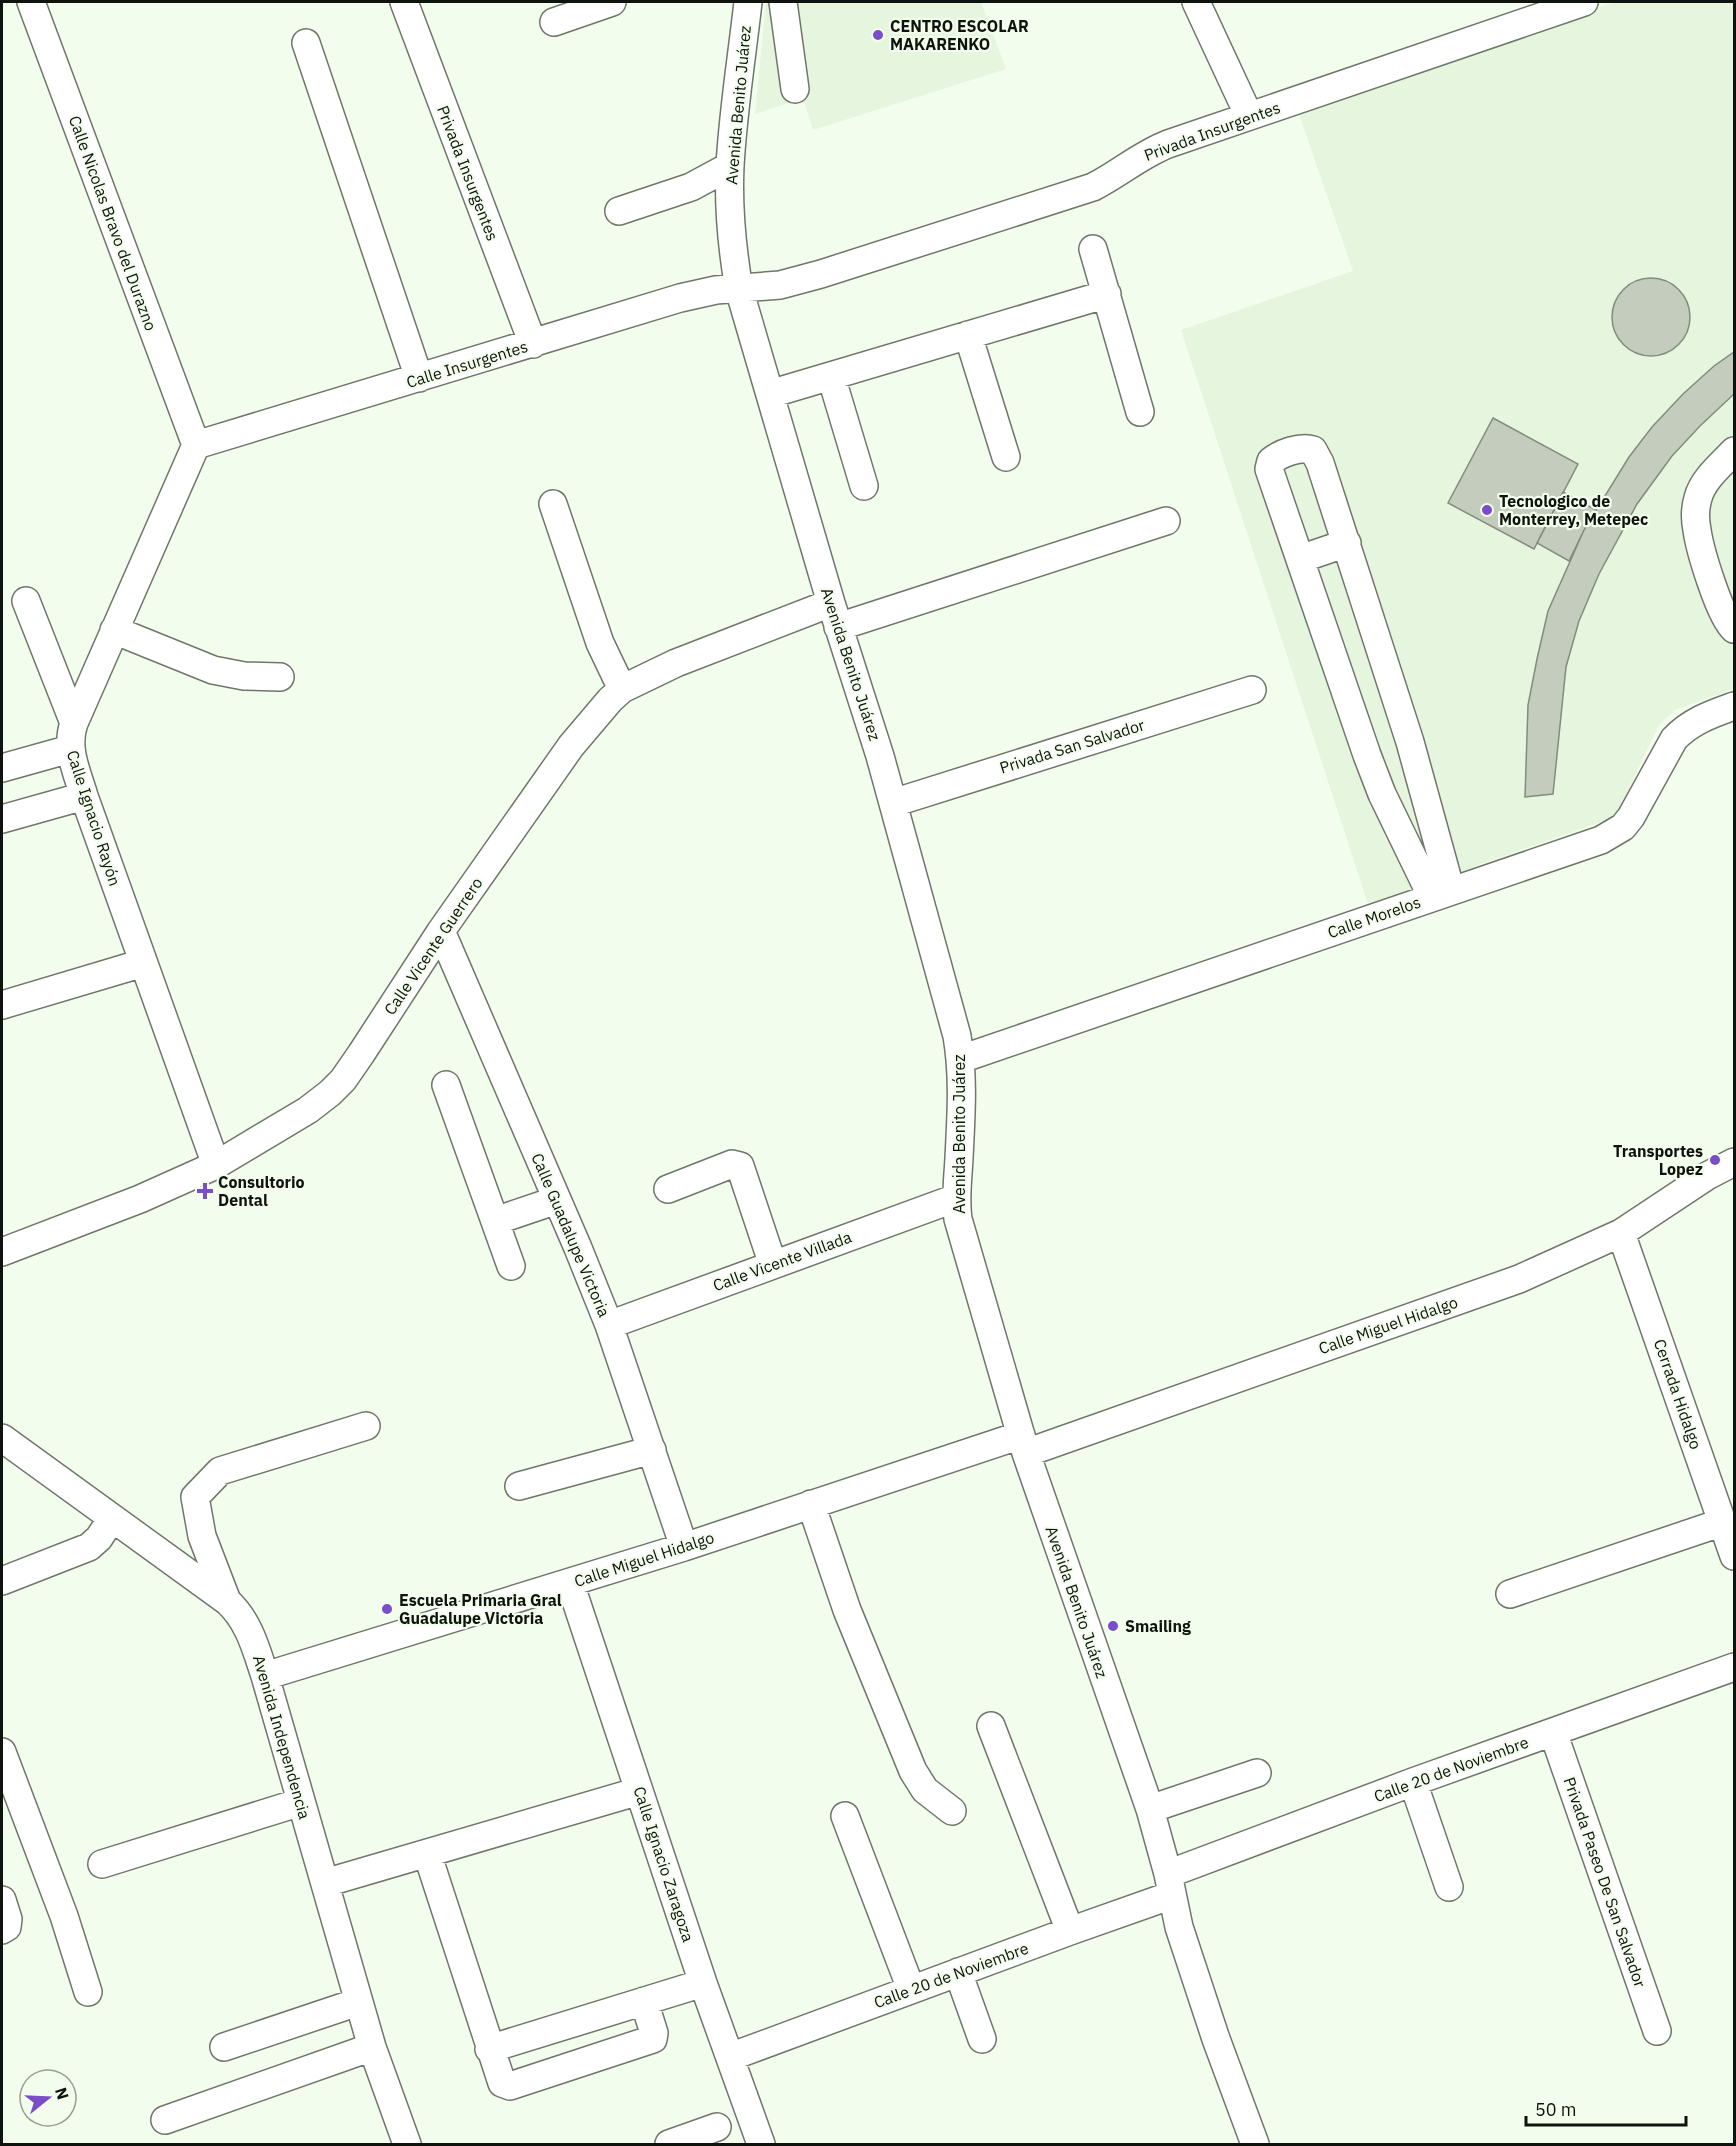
<svg xmlns="http://www.w3.org/2000/svg" width="1736" height="2146" viewBox="0 0 1736 2146" font-family="'IBM Plex Sans',sans-serif">
<style>
.built{fill:#e6f5de}
.building{fill:#c3ccbd;stroke:#838c7d;stroke-width:1.5}
.lines{fill:none;stroke-linecap:round;stroke-linejoin:round}
.minor-casing{stroke:#6e7769;stroke-width:30}
.minor{stroke:#fff;stroke-width:27}
.poi-dot{fill:#794ec7;stroke:#f3fded;stroke-width:2}
.labels{text-anchor:middle;stroke-width:4.5;stroke-linejoin:round;paint-order:stroke}
.poi-label{font-size:16px;font-weight:bold;fill:#0f130d;stroke:#f3fded;text-anchor:start}
.street-label{font-size:16px;fill:#0f130d;stroke:#f3fded}
</style>
<rect width="100%" height="100%" fill="#f3fded"/>
<path class="built" d="M766,2H981L1006,69L813,130L803,98L755,114Z
M1614,2H1734V689L1675,710L1659,725L1615,817L1368,904L1181,330L1353,271L1298,111Z"/>
<path class="building" d="M1612 317a39 39 0 1 1 78 0a39 39 0 1 1-78 0Z
M1734,352V394L1700,426L1672,456L1637,504L1599,574L1579,621L1566,667L1553,794L1525,797L1528,705L1537,659L1548,611L1584,530L1629,457L1652,427L1683,394L1714,366Z
M1493,418L1578,464L1534,549L1448,503Z
M1563,492L1596,510L1584,530L1569,561L1537,543Z"/>
<g class="lines">
<g class="minor-casing">
<path id="minor" d="M31,2L196,445
M404,2L533,344
M748,2C742,56 733,111 730,166C728,207 732,248 739,289L831,603L880,756L957,1036C964,1077 961,1117 959,1158C958,1179 955,1198 958,1219L1026,1453L1150,1809L1168,1874L1179,1927L1216,2039L1255,2144
M783,2L795,89
M1196,2L1249,116
M554,22L612,2
M306,43L419,378
M619,211L691,187L730,166
M1093,249L1140,412
M968,335L1006,457
M831,376L864,486
M770,394L1107,294
M196,445L680,298L716,290L780,285L821,274L1093,187C1119,174 1140,155 1168,144L1584,2
M196,445L74,723C65,748 77,772 84,796L216,1165
M1734,451C1721,465 1703,479 1698,498C1695,508 1695,520 1697,530C1700,551 1720,617 1734,629
M553,504L600,643L622,689
M1300,559L1347,543
M26,601L74,723
M838,627L1166,521
M114,630L213,670L244,676L280,677
M2,768L70,749
M893,803L1252,690
M2,819L84,796
M1432,897L1382,794L1367,755L1269,469L1271,461C1281,453 1300,446 1313,450L1320,463L1410,742L1451,891
M441,931L578,1248L609,1325L684,1547
M2,1005L143,963
M961,1059L1601,840L1623,827L1631,817L1674,739C1691,721 1712,714 1734,706
M446,1085L511,1266
M668,1189L732,1164L740,1166L773,1265
M495,1221L557,1200
M1621,1233L1734,1556
M2,1252L140,1199L216,1165L308,1110L330,1093L343,1080L361,1054L441,931L571,746L610,700L622,689L676,663L831,603
M609,1325L956,1198
M2,1438L227,1601C249,1621 256,1649 265,1676L372,2047L407,2144
M1026,1453L1519,1279L1621,1233L1707,1176L1734,1162
M519,1486L652,1450
M811,1504L847,1610L913,1771L925,1790L952,1811
M2,1581L89,1547L99,1538L112,1518
M570,1583L703,1983L761,2144
M1510,1594L1723,1522
M227,1601L202,1536L195,1497L220,1471L366,1426
M265,1676L684,1547L1021,1435
M991,1726L1070,1931
M1553,1732L1657,2031
M2,1752L64,1916L88,1992
M1413,1782L1449,1887
M1150,1809L1257,1773
M845,1816L911,1989
M427,1853L502,2083L510,2086L653,2039L654,2033L644,2001
M102,1864L301,1802
M1168,1874L1413,1782L1734,1667
M325,1883L639,1791
M2,1900L8,1919L7,1927L2,1930
M958,1972L982,2039
M224,2047L358,2002
M489,2049L703,1983
M730,2057L1070,1931L1172,1895
M165,2120L372,2047
M669,2144L717,2127"/>
</g>
<use href="#minor" class="minor"/>
</g>
<g class="poi-dot">
<circle cx="878" cy="35" r="6"/>
<circle cx="1487" cy="510" r="6"/>
<circle cx="1715" cy="1160" r="6"/>
<path d="M202 1182h6v6h6v6h-6v6h-6v-6h-6v-6h6z"/>
<circle cx="387" cy="1609" r="6"/>
<circle cx="1113" cy="1626" r="6"/>
</g>
<g class="labels">
<g class="poi-label">
<text x="890" y="32">CENTRO ESCOLAR<tspan x="890" dy="18">MAKARENKO</tspan></text>
<text x="1499" y="507">Tecnologico de<tspan x="1499" dy="18">Monterrey, Metepec</tspan></text>
<text x="1703" y="1157" text-anchor="end">Transportes<tspan x="1703" dy="18">Lopez</tspan></text>
<text x="218" y="1188">Consultorio<tspan x="218" dy="18">Dental</tspan></text>
<text x="399" y="1606">Escuela Primaria Gral<tspan x="399" dy="18">Guadalupe Victoria</tspan></text>
<text x="1125" y="1632">Smailing</text>
</g>
<g class="street-label">
<text transform="translate(738 105) rotate(-85)" y="6">Avenida Benito Juárez</text>
<text transform="translate(1212 131) rotate(-20)" y="6">Privada Insurgentes</text>
<text transform="translate(468 173) rotate(69)" y="6">Privada Insurgentes</text>
<text transform="translate(113 223) rotate(70)" y="6">Calle Nicolas Bravo del Durazno</text>
<text transform="translate(467 364) rotate(-17)" y="6">Calle Insurgentes</text>
<text transform="translate(851 664) rotate(72)" y="6">Avenida Benito Juárez</text>
<text transform="translate(1072 746) rotate(-17)" y="6">Privada San Salvador</text>
<text transform="translate(94 818) rotate(72)" y="6">Calle Ignacio Rayón</text>
<text transform="translate(1374 917) rotate(-19)" y="6">Calle Morelos</text>
<text transform="translate(433 946) rotate(-56)" y="6">Calle Vicente Guerrero</text>
<text transform="translate(959 1134) rotate(-90)" y="6">Avenida Benito Juárez</text>
<text transform="translate(571 1235) rotate(67)" y="6">Calle Guadalupe Victoria</text>
<text transform="translate(782 1261) rotate(-20)" y="6">Calle Vicente Villada</text>
<text transform="translate(1388 1325) rotate(-19)" y="6">Calle Miguel Hidalgo</text>
<text transform="translate(1678 1394) rotate(71)" y="6">Cerrada Hidalgo</text>
<text transform="translate(644 1559) rotate(-18)" y="6">Calle Miguel Hidalgo</text>
<text transform="translate(1077 1602) rotate(71)" y="6">Avenida Benito Juárez</text>
<text transform="translate(282 1737) rotate(74)" y="6">Avenida Independencia</text>
<text transform="translate(1451 1769) rotate(-20)" y="6">Calle 20 de Noviembre</text>
<text transform="translate(664 1864) rotate(72)" y="6">Calle Ignacio Zaragoza</text>
<text transform="translate(1605 1882) rotate(71)" y="6">Privada Paseo De San Salvador</text>
<text transform="translate(951 1975) rotate(-20)" y="6">Calle 20 de Noviembre</text>
</g>
</g>
<rect width="1736" height="2146" fill="none" stroke="#0f130d" stroke-width="6"/>
<g transform="translate(48 2098) rotate(72)"><circle r="28" fill="#f3fded" stroke="#989f93" stroke-width="1.5"/>
<path d="M0-4.5L10 22L0 15L-10 22Z" fill="#794ec7"/>
<text y="-9" font-size="16" font-weight="bold" text-anchor="middle" fill="#0f130d">N</text>
</g>
<path d="M1526 2116v9h160v-9" fill="none" stroke="#0f130d" stroke-width="3"/>
<text x="1535" y="2116" font-size="18" fill="#0f130d" stroke="#f3fded" stroke-width="4.5" paint-order="stroke">50 m</text>
</svg>
